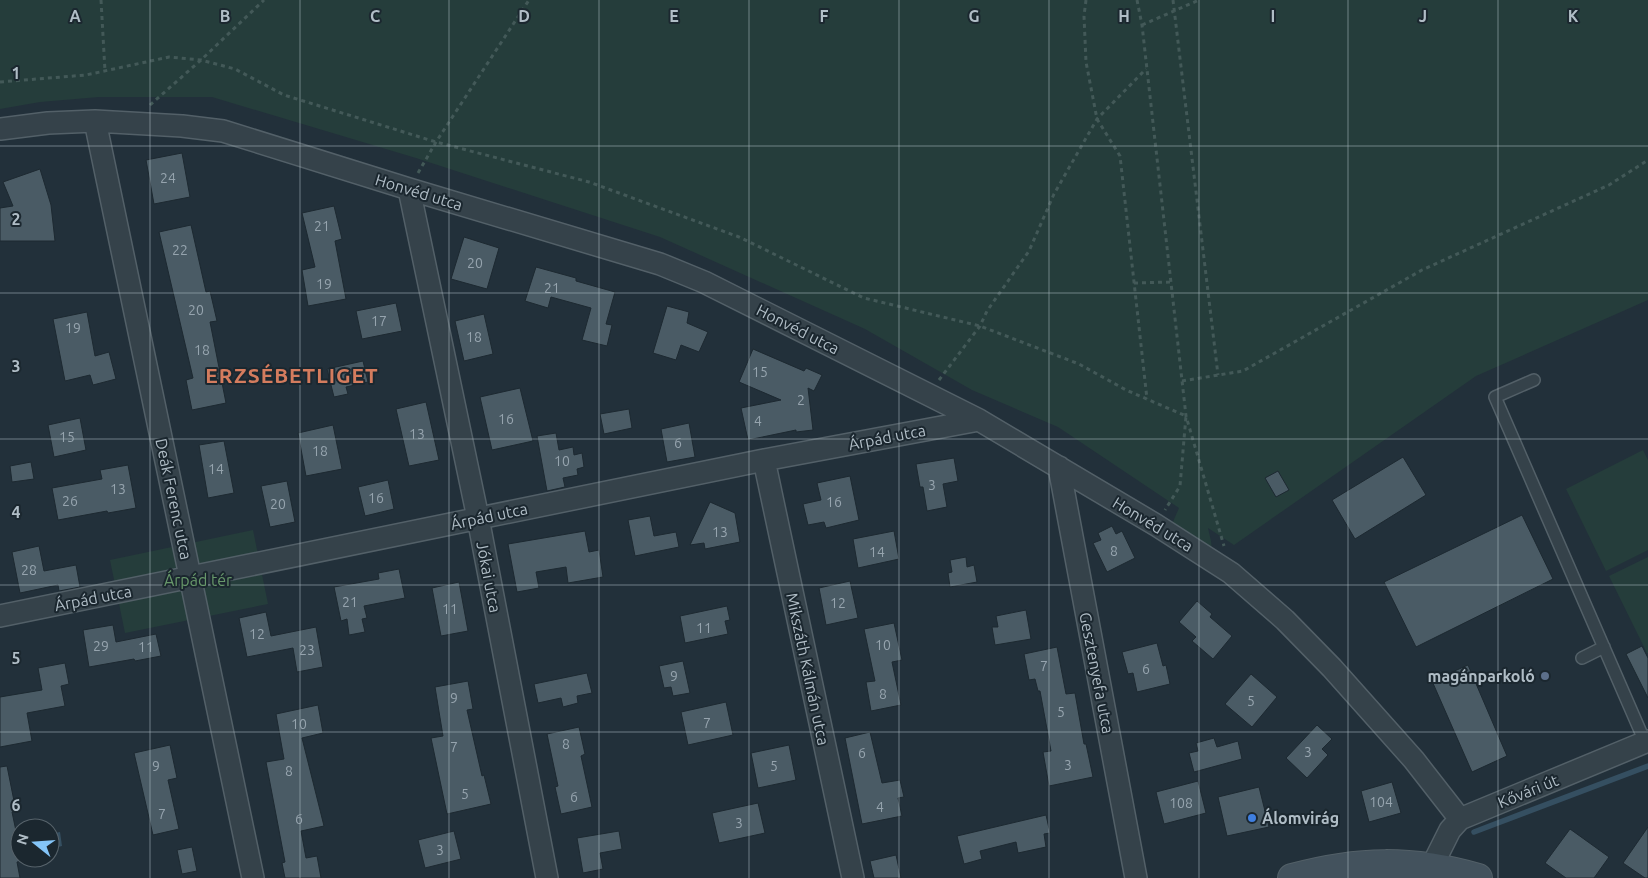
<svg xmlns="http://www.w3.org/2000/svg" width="1648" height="878" viewBox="0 0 1648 878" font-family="Ubuntu,sans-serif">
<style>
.green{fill:#253d3b}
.water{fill:#354f61}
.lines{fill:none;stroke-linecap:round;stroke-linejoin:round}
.stream{stroke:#354f61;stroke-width:5.5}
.building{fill:#4a5b65;stroke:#1d2931}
.service-casing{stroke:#536068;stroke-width:14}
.minor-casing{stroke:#536068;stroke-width:24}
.secondary-casing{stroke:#536068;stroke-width:30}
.path{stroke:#435958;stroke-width:3;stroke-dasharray:4 4;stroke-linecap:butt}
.service{stroke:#35424a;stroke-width:11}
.minor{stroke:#35424a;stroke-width:21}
.secondary{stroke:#43525d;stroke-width:28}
.grid{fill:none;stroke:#b0bdc6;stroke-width:1;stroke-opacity:0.55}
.service-dot{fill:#5c6f8a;stroke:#1b272f;stroke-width:2}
.shop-dot{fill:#3f7fe0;stroke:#1b272f;stroke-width:2}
.labels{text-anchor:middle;stroke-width:4;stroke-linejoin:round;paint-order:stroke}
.number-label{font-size:14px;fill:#96a4ae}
.street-label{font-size:16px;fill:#b0bdc6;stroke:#1b272f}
.park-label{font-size:16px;fill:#67976a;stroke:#1b272f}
.poi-label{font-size:16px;font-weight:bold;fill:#b0bdc6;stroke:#1b272f;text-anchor:end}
.district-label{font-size:21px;font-weight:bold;letter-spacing:1px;fill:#d47c5e;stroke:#1b272f}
.grid-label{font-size:16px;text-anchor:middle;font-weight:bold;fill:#b0bdc6;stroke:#1b272f;stroke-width:4;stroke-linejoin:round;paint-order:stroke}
</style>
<rect width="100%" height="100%" fill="#22303a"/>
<path class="green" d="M0,0H1648V300L1476,376L1234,545L1208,528L1211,541L1212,552L1172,524L1179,508L1058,427L972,390L865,329L660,237L416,158L212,97H99L40,102L0,109Z
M1643,450L1648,460V550L1606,571L1566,489Z
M253,530L268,604L125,633L110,560Z
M1648,557V653H1647L1609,576Z"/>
<path class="water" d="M60,832L62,846L50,849V834Z"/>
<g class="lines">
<path class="stream" d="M1474,832L1648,766"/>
</g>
<path class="building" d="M182,153L190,197L154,204L146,160Z
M40,169L51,205L55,241H0V208L13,206L3,182Z
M334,206L342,239L335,241L346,299L308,306L302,270L315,267L302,213Z
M191,225L206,292L210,291L217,321L210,322L226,403L192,410L186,380L193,378L159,232Z
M464,237L499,248L487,289L451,279Z
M536,267L576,278V281L615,292L606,324L612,325L607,346L582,340L591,308L551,297L548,308L525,301Z
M396,303L402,331L362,339L356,311Z
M667,306L689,312L687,323L708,332L699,352L681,345L676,360L653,353Z
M87,312L95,356L109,352L116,379L93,385L90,375L65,381L53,319Z
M484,314L493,354L464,361L455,321Z
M753,349L804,371L806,368L822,375L814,391L808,388L813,430L796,432V430L748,440L741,408L781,400L739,382Z
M363,361L368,382L346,387L348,394L334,397L327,369Z
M520,388L533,441L492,450L480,397Z
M426,402L439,460L409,466L396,409Z
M629,409L632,428L604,434L600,414Z
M80,418L86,450L54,457L48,425Z
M689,423L695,457L667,462L661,429Z
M333,425L342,469L306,476L298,433Z
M556,433L559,450L573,447L574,455L582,453L584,467L577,469L578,475L563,478L565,487L547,491L537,436Z
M224,441L234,493L208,498L199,445Z
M1403,457L1426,495L1355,539L1332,500Z
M954,458L958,481L943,484L947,507L927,511L923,487H920L916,464Z
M31,462L34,479L12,482L10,466Z
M128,465L136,508L108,513L107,511L58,520L52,488L102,479L100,470Z
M1278,471L1289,490L1276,497L1265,478Z
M850,476L859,520L826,528L824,522L808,525L803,504L821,500L817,483Z
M388,480L394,509L365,516L358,487Z
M287,481L295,522L270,527L261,486Z
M710,502L735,513L740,542L705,549L704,543L690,545Z
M1522,515L1553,579L1416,647L1384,582Z
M650,516L654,536L676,532L679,547L635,556L628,520Z
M1112,526L1116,534L1122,531L1135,558L1107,572L1093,543L1101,540L1098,533Z
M585,531L589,552L599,550L603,577L568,583L566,567L536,572L539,588L517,592L508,544Z
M894,531L899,559L858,568L853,539Z
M39,546L44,571L76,565L80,587L59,591L58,585L20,593L12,552Z
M966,557L967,567L974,565L977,582L950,587L948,573L952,572L950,560Z
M399,569L405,598L364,606L367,618L362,619L365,632L349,635L347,619L341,621L334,587L379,579L378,573Z
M850,581L858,618L826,625L819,588Z
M459,582L468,631L441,636L432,588Z
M1197,601L1212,614L1210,617L1232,636L1213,659L1192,641L1196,637L1179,622Z
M727,606L730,620L725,621L728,634L685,643L680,616Z
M1026,610L1031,639L995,645L992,627H998L996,616Z
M266,612L271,636L316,627L323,667L297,672L293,648L247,657L239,618Z
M894,623L902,660L892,662L901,705L871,711L866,682L875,681L864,629Z
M113,625L116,642L156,634L161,656L135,661L134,659L89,667L83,630Z
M1157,643L1163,666L1166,665L1170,684L1137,692L1133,673L1128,674L1122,652Z
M1642,646L1648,658V698L1626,654Z
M1057,647L1066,694L1075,693L1084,744H1086L1093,777L1049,786L1043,752L1051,751L1040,691H1038L1035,679L1029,680L1024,654Z
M683,661L690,693L673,696L671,687L664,688L659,666Z
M65,663L69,684L61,686L65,706L27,713L32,741L0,747V697L42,690L38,668Z
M1468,665L1507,756L1472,772L1432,681Z
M587,673L592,693L577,696L578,703L563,707L561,698L538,703L534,684Z
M1251,674L1277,697L1252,727L1225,704Z
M468,681L473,709L467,710L482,776L484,775L491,804L447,814L431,738L443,736L435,687Z
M726,702L733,735L688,745L681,712Z
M318,705L323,733L302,738L324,826L301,831L306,858L317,856L321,878H285L282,863L285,862L266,762L284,759L276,714Z
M1317,725L1332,739L1322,749L1328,755L1307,778L1286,758Z
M579,727L585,754L581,756L592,807L561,814L555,787L558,786L547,734Z
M870,732L882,783L900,780L904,797L898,798L902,816L862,824L845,738Z
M1214,738L1217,747L1238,741L1242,759L1194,772L1189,753L1198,751L1196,743Z
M170,745L177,778L168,780L179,829L153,835L134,753Z
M789,745L796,780L758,788L751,753Z
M7,766L16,811L12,812L20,850V858H22V861L17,862L20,878H0V767Z
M1198,781L1206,813L1164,824L1156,792Z
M1392,782L1401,813L1369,822L1361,791Z
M1259,787L1269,827L1227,836L1218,797Z
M758,803L765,833L719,843L712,813Z
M1046,815L1050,833L1044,834L1046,847L1018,853L1016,842L980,851L982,859L964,864L957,836Z
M1648,827V878H1645L1623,863Z
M1570,829L1609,857L1594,878H1566L1545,863Z
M454,831L461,859L425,868L418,840Z
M619,831L622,849L600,853L603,869L583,873L577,838Z
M192,847L197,871L182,874L177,850Z
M896,855L901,878H874L870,861Z"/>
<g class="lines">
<g class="service-casing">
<path id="service" d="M1534,380L1495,397L1645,742
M1582,658L1604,647"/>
</g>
<g class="minor-casing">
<path id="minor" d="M95,121L253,878
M0,129L48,123L95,121L182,126L223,131L409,189L660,264L704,282L979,420L1156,525L1231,573L1285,620L1332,668L1414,760L1460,819
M409,189L478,518L547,878
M764,460L853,878
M1059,467L1136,878
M0,616L764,460L979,420
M1432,866L1450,830L1460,819L1648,741"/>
</g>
<g class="secondary-casing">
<path id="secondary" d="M1292,878C1358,860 1412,859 1478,878"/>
</g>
<path class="path" d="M101,0L105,71
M1086,0L1084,16L1086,62L1097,119L1120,156L1147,399
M1137,0L1142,25L1186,416L1224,546
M1173,0L1218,375
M1142,25L1199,0
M0,82L86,75L169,57L201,60L235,69L284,95L436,142L589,182L739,237L864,298L980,326L1079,364L1126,390L1186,416L1180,486L1165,510
M150,105L201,60L264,0
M418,173L436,142L529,0
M1134,283L1171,282
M939,380L980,326L987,311L1029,251L1054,194L1097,119L1146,69
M1182,381L1243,371L1422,270L1609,185L1648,160"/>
<use href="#service" class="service"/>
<use href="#minor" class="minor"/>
<use href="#secondary" class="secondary"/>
</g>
<path class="grid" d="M150,0V878M300,0V878M449,0V878M599,0V878M749,0V878M899,0V878M1049,0V878M1199,0V878M1348,0V878M1498,0V878M0,146H1648M0,293H1648M0,439H1648M0,585H1648M0,732H1648"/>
<circle class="service-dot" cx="1545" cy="676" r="5"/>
<circle class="shop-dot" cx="1252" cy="818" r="5"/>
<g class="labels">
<g class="number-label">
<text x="168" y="183">24</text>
<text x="322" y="231">21</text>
<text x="180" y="255">22</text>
<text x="475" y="268">20</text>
<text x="324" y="289">19</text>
<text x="552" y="293">21</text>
<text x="196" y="315">20</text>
<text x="379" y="326">17</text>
<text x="73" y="333">19</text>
<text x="474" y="342">18</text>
<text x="202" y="355">18</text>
<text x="760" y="377">15</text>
<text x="801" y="405">2</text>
<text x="506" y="424">16</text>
<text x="758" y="426">4</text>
<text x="417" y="439">13</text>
<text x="67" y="442">15</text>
<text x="678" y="448">6</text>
<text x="320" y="456">18</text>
<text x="562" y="466">10</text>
<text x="216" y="474">14</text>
<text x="932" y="490">3</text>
<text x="118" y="494">13</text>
<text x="376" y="503">16</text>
<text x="70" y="506">26</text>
<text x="834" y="507">16</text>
<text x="278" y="509">20</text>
<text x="720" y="537">13</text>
<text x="1114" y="556">8</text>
<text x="877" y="557">14</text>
<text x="29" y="575">28</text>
<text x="350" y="607">21</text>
<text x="838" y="608">12</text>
<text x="450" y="614">11</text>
<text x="704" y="633">11</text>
<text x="257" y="639">12</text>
<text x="883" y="650">10</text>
<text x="101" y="651">29</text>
<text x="146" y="652">11</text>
<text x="307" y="655">23</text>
<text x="1044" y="671">7</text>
<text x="1146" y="674">6</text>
<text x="674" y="681">9</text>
<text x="883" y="699">8</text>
<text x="454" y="703">9</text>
<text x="1251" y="706">5</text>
<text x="1061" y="717">5</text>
<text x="707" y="728">7</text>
<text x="299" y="729">10</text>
<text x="566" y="749">8</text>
<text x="454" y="752">7</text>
<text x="1308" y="757">3</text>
<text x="862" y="758">6</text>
<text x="1068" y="770">3</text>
<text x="156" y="771">9</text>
<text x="774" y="771">5</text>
<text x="289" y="776">8</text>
<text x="465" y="799">5</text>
<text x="574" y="802">6</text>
<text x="1381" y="807">104</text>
<text x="1181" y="808">108</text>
<text x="880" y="812">4</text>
<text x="162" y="819">7</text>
<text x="299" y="824">6</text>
<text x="739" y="828">3</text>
<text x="440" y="855">3</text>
</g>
<g class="street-label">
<text transform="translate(419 192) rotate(17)" y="6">Honvéd utca</text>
<text transform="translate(798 329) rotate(27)" y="6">Honvéd utca</text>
<text transform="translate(887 437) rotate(-11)" y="6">Árpád utca</text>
<text transform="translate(174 499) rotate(78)" y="6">Deák Ferenc utca</text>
<text transform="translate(489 516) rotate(-12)" y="6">Árpád utca</text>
<text transform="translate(1153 524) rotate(31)" y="6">Honvéd utca</text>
<text transform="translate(489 577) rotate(79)" y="6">Jókai utca</text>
<text transform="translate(93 598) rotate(-11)" y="6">Árpád utca</text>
<text transform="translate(808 669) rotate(78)" y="6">Mikszáth Kálmán utca</text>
<text transform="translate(1097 673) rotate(79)" y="6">Gesztenyefa utca</text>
<text transform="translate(1528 791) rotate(-22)" y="6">Kővári út</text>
</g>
<g class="park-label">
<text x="198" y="586">Árpád tér</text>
</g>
<g class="poi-label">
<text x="1535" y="682">magánparkoló</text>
<text x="1262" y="824" text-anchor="start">Álomvirág</text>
</g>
<g class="district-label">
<text x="292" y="383">ERZSÉBETLIGET</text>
</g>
</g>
<g class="grid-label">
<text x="75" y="22">A</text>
<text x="225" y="22">B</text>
<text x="375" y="22">C</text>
<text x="524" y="22">D</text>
<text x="674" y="22">E</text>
<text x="824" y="22">F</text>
<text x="974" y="22">G</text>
<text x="1124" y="22">H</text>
<text x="1273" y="22">I</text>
<text x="1423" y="22">J</text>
<text x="1573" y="22">K</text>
<text x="16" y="79">1</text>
<text x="16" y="225">2</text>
<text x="16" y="372">3</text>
<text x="16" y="518">4</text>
<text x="16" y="664">5</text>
<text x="16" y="811">6</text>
</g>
<g transform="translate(35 843) rotate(287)"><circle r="24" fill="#1b272f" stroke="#57636b"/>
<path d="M0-4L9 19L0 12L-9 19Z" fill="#84c5f8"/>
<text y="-8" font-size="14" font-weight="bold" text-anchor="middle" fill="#b0bdc6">N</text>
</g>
</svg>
